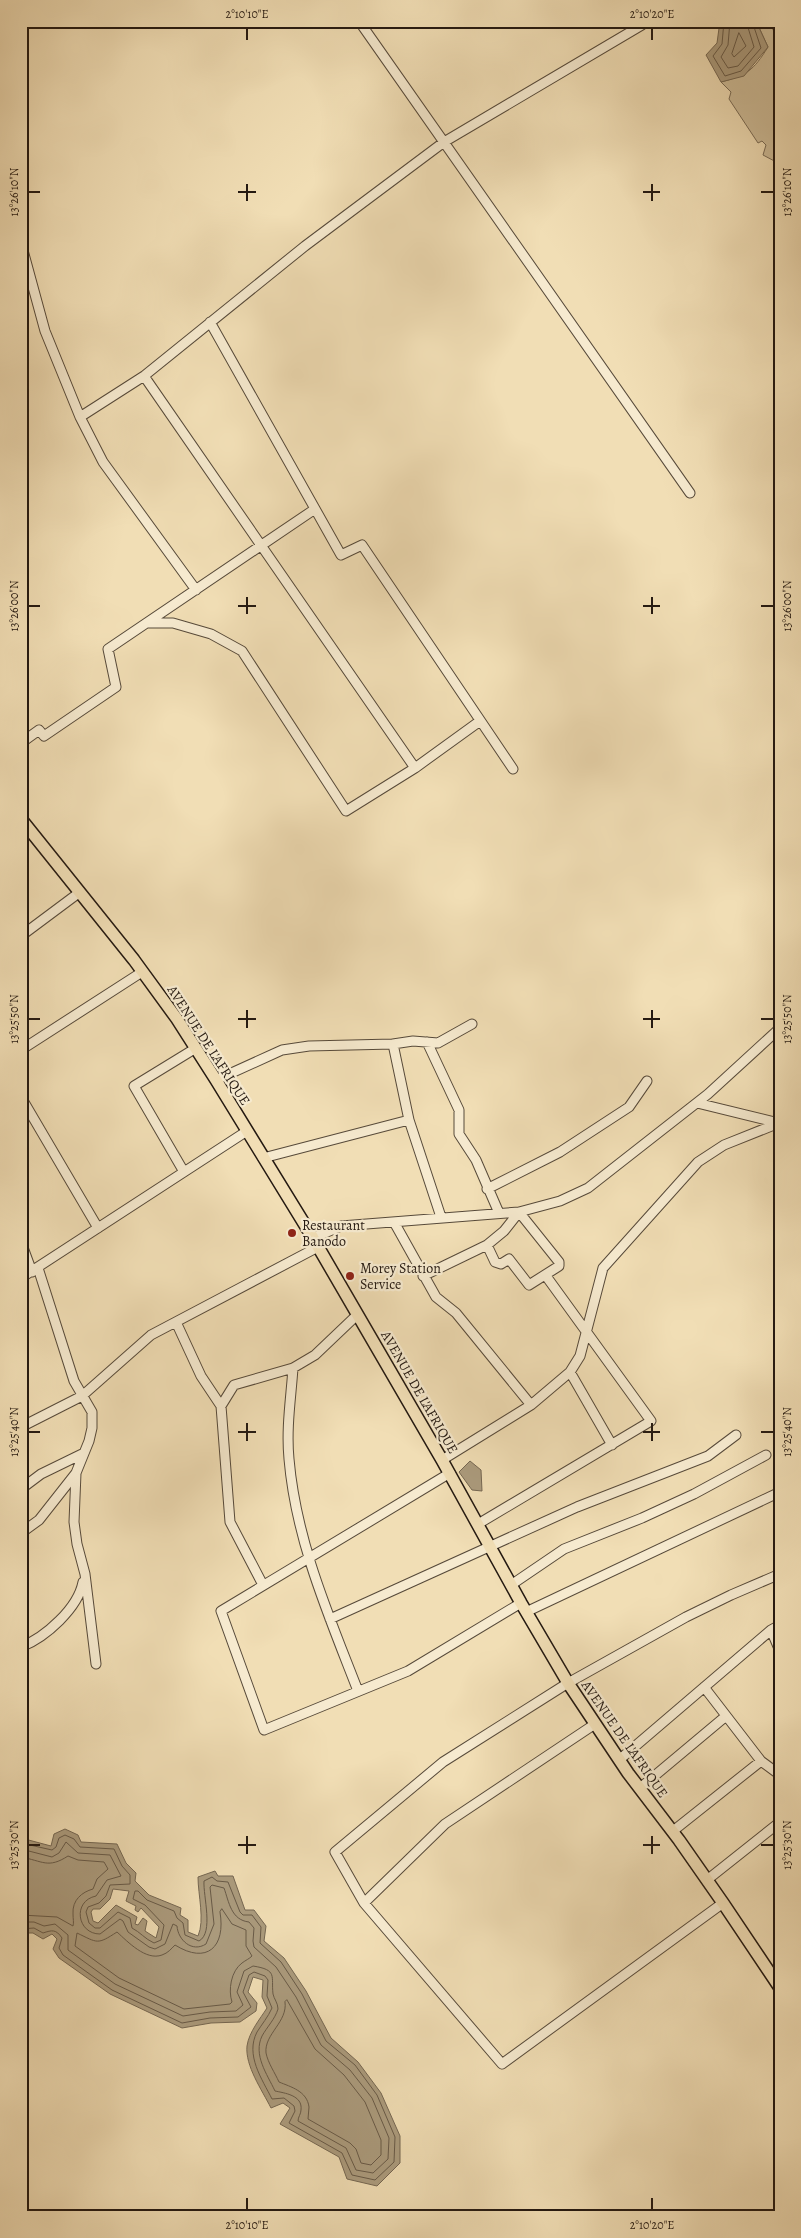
<svg xmlns="http://www.w3.org/2000/svg" width="801" height="2238" viewBox="0 0 801 2238" font-family="Alegreya,serif">
<style>
.green{fill:#cebd99;stroke:#796b55}
.water{fill:#ab9b7d;stroke:#756752;fill-rule:evenodd}
.lines{fill:none;stroke-linecap:round;stroke-linejoin:round}
.shore{stroke:#685a47;stroke-width:1}
.stream{stroke:#756752;stroke-width:2.5}
.minor-casing{stroke:#574a3a;stroke-width:11}
.major-casing{stroke:#241911;stroke-width:14}
.minor{stroke:#f6eacf;stroke-width:9}
.major{stroke:#f1deb5;stroke-width:11}
.ticks{fill:none;stroke:#241911;stroke-width:2}
.poi-dot{fill:#8f2418;stroke:#f6eacf;stroke-width:2}
.labels{text-anchor:middle;stroke-width:4.5;stroke-linejoin:round;paint-order:stroke}
.street-label{font-size:14px;fill:#241911;stroke:#f6eacf}
.poi-label{font-size:14px;fill:#241911;stroke:#f6eacf;text-anchor:start}
.neatline{fill:none;stroke:#241911;stroke-width:2}
.ticks-label{font-size:12px;text-anchor:middle;fill:#241911}
</style>
<rect width="100%" height="100%" fill="#f1deb5"/>
<filter id="stains"><feTurbulence type="fractalNoise" baseFrequency=".004" numOctaves="4"/><feColorMatrix values="0 0 0 0 .2 0 0 0 0 .09 0 0 0 0 .02 0 0 0 .5 -.17"/></filter>
<radialGradient id="worn" r=".72"><stop offset=".6" stop-color="#630" stop-opacity="0"/><stop offset="1" stop-color="#630" stop-opacity=".3"/></radialGradient>
<path class="green" d="M756,21H773L780,35V164L763,155L766,145L762,141L758,143L729,99L731,92L721,82C747,75 753,71 768,47Z"/>
<path class="water" d="M720,21H756L768,47L744,76L721,82L706,55L717,43Z
M470,1461L481,1470L482,1491L472,1490L459,1472Z
M65,1829L78,1835L81,1842L117,1844L126,1863L136,1873L135,1881L149,1895L181,1908L180,1915L188,1920V1932L198,1936C205,1920 198,1895 198,1877L215,1871L218,1876H233L245,1910H254L266,1926L264,1941L284,1958L306,1991L331,2038L358,2062L381,2093L400,2136V2163L377,2186L347,2179L339,2157L280,2124L290,2108L283,2103L271,2108C262,2090 245,2066 247,2046C249,2032 260,2019 267,2008L262,1997L263,1980L253,1977L248,1992L257,2003L256,2011L240,2022L211,2023L182,2028L110,1994L59,1958L53,1949L57,1939L52,1934L43,1939L33,1933H21V1838L51,1846L54,1834ZM113,1889L129,1891L126,1901L136,1906L135,1910L138,1912L141,1908L159,1927L156,1938L145,1931L147,1921L143,1918L138,1925L135,1924L137,1917L116,1905L98,1923L93,1921L91,1912L93,1909H100L110,1899Z"/>
<g class="lines">
<path class="shore" d="M724,21L722,44L713,56L725,76L741,71L761,48L752,21
M730,21L728,45L721,57L728,68L738,66L754,47L746,21
M739,33L746,46L734,57L732,54Z
M21,1843L52,1850L56,1847L59,1838L65,1835L74,1839L80,1847L114,1849L122,1866L130,1875V1884L110,1885L106,1896L99,1903L88,1907L86,1912L89,1923L95,1928H100L118,1912L130,1918L132,1928C140,1932 145,1939 154,1943L161,1940L164,1925L145,1905L133,1899L135,1891H138L147,1900L174,1911L177,1918L183,1923L185,1935L199,1941C214,1933 203,1896 204,1881L212,1877L217,1881L228,1882L240,1912L243,1915H252L261,1927L260,1943L281,1962L302,1994L326,2041L355,2065L377,2095L395,2137L394,2162L375,2180L352,2175L342,2153L289,2123L295,2111L294,2106L284,2098L272,2099C262,2079 245,2055 257,2032C262,2024 268,2017 272,2008L267,1996L268,1980L265,1976L254,1972L249,1975L243,1992L251,2007L238,2017L210,2018L182,2023L112,1990L63,1955L59,1948L62,1938C56,1929 52,1930 43,1933L34,1928L21,1929
M21,1849L52,1857L59,1853L66,1842L78,1853L110,1855L121,1876L107,1880L96,1896C72,1901 77,1934 100,1934L120,1919L123,1921L128,1932L149,1947L155,1949L165,1944L173,1924L177,1926C178,1940 192,1953 206,1944L214,1924L210,1887L212,1885L224,1888C229,1902 231,1920 249,1922L254,1928L253,1941L254,1947L276,1967L296,1997L321,2045L350,2070L372,2098L389,2138L388,2159L373,2173L356,2170L346,2148L298,2121C298,2117 301,2114 301,2110C303,2095 284,2093 275,2091C267,2074 253,2055 262,2036C267,2027 275,2019 278,2009C278,2003 274,1999 273,1994C271,1976 278,1970 253,1966L244,1971L237,1992L243,2005L236,2011L210,2012L183,2016L115,1984L68,1950V1935L55,1924L44,1926L34,1922H21
M21,1857C43,1861 48,1869 68,1856L78,1860L104,1862L108,1869L97,1879L93,1889C82,1892 72,1900 73,1914C73,1919 74,1922 73,1926L57,1917L21,1915
M222,1909L232,1924L246,1930V1946L252,1956C249,1959 246,1960 242,1963C231,1971 228,1990 232,2002L230,2004L184,2009L119,1978L75,1946L77,1933C98,1943 97,1945 117,1932C128,1942 146,1961 162,1955C168,1953 171,1949 175,1945C207,1965 226,1947 220,1912Z
M287,2000L315,2049L344,2075L365,2102L381,2140V2155L371,2165L361,2163L356,2149L350,2143L308,2119C308,2115 309,2111 309,2107C307,2091 291,2087 279,2082C275,2073 268,2063 266,2053C264,2034 288,2022 285,2002Z"/>
<path class="stream" d="M770,21L780,43"/>
<g class="minor-casing">
<path id="minor" d="M359,21L690,493
M21,243L45,331L80,417L103,462L196,590
M210,322L341,555L362,545L513,769
M144,376L415,768
M80,417L144,376L305,246L444,142L642,25
M147,623H173L211,634L242,651L346,811L415,768L480,721
M21,743L39,730L44,736L116,687L108,649L315,509
M21,936L80,892
M427,1042L459,1110V1134L476,1160L499,1213
M393,1044L409,1120L441,1217
M21,1050L142,972
M216,1080L282,1050L309,1046L393,1044L413,1041L438,1043L472,1024
M21,1097L98,1228
M697,1103L779,1123
M263,1158L409,1120
M184,1172L134,1086L196,1048
M487,1189L560,1152L629,1107L647,1081
M394,1222L436,1297L456,1313L531,1405
M313,1238L341,1226L519,1212L560,1201L588,1188L708,1094L780,1028
M21,1242L32,1272
M38,1268L74,1381L92,1412V1428L89,1441L76,1473L74,1522L77,1544L85,1574L96,1664
M423,1276L487,1245L504,1231L519,1212L559,1262V1266L529,1285L509,1259L501,1264L495,1262L487,1245
M21,1278L247,1131
M176,1322L201,1376L221,1406
M293,1368C291,1398 286,1428 289,1459C296,1541 329,1616 358,1691
M570,1372L612,1445
M21,1427L82,1396L151,1335L318,1247
M442,1460L531,1405L570,1372L580,1356L603,1268L698,1162L724,1145L779,1123
M450,1473L221,1611L264,1730L408,1671L521,1603
M21,1489L41,1474L82,1454
M478,1524L651,1421L546,1276
M21,1533L39,1520L76,1473
M263,1585L230,1522L221,1406L234,1385L293,1368L315,1355L357,1315
M511,1585L564,1549L642,1518L694,1494L766,1455
M526,1612L780,1492
M330,1619L577,1507L708,1456L736,1435
M771,1630L780,1651
M21,1647C46,1637 78,1608 83,1582
M704,1687L761,1761L780,1775
M619,1760L771,1630L780,1625
M640,1788L726,1716
M673,1831L761,1761
M707,1880L780,1822
M364,1903L445,1824L595,1724
M723,1903L502,2064L364,1903L335,1852L443,1762L568,1683L686,1617L731,1595L780,1574"/>
</g>
<g class="major-casing">
<path id="major" d="M21,819L134,960L177,1019L216,1080L313,1238L442,1460L521,1603L568,1683L628,1773L679,1840L723,1903L780,1988"/>
</g>
<use href="#minor" class="minor"/>
<use href="#major" class="major"/>
</g>
<path class="ticks" d="M247,28V40M652,28V40M247,184V201M652,184V201M28,192H40M238,192H256M643,192H660M761,192H774M247,597V614M652,597V614M28,606H40M238,606H256M643,606H660M761,606H774M247,1010V1028M652,1010V1028M28,1019H40M238,1019H256M643,1019H660M761,1019H774M247,1423V1441M652,1423V1441M28,1432H40M238,1432H256M643,1432H660M761,1432H774M247,1836V1854M652,1836V1854M28,1845H40M238,1845H256M643,1845H660M761,1845H774M247,2198V2210M652,2198V2210"/>
<g class="poi-dot">
<circle cx="292" cy="1233" r="5"/>
<circle cx="350" cy="1276" r="5"/>
</g>
<g class="labels">
<g class="street-label">
<text transform="translate(209 1045) rotate(57)" y="5">AVENUE DE L'AFRIQUE</text>
<text transform="translate(420 1392) rotate(60)" y="5">AVENUE DE L'AFRIQUE</text>
<text transform="translate(625 1739) rotate(55)" y="5">AVENUE DE L'AFRIQUE</text>
</g>
<g class="poi-label">
<text x="302" y="1230">Restaurant<tspan x="302" dy="16">Banodo</tspan></text>
<text x="360" y="1273">Morey Station<tspan x="360" dy="16">Service</tspan></text>
</g>
</g>
<rect width="801" height="2238" fill="none" stroke="#f1deb5" stroke-width="55"/>
<rect x="28" y="28" width="746" height="2182" class="neatline"/>
<g class="ticks-label">
<text x="247" y="18">2°10'10"E</text>
<text x="652" y="18">2°10'20"E</text>
<text transform="translate(14 192) rotate(-90)" y="4">13°26'10"N</text>
<text transform="translate(787 192) rotate(-90)" y="4">13°26'10"N</text>
<text transform="translate(14 606) rotate(-90)" y="4">13°26'00"N</text>
<text transform="translate(787 606) rotate(-90)" y="4">13°26'00"N</text>
<text transform="translate(14 1019) rotate(-90)" y="4">13°25'50"N</text>
<text transform="translate(787 1019) rotate(-90)" y="4">13°25'50"N</text>
<text transform="translate(14 1432) rotate(-90)" y="4">13°25'40"N</text>
<text transform="translate(787 1432) rotate(-90)" y="4">13°25'40"N</text>
<text transform="translate(14 1845) rotate(-90)" y="4">13°25'30"N</text>
<text transform="translate(787 1845) rotate(-90)" y="4">13°25'30"N</text>
<text x="247" y="2229">2°10'10"E</text>
<text x="652" y="2229">2°10'20"E</text>
</g>
<rect width="100%" height="100%" filter="url(#stains)"/>
<rect width="100%" height="100%" fill="url(#worn)"/>
</svg>
